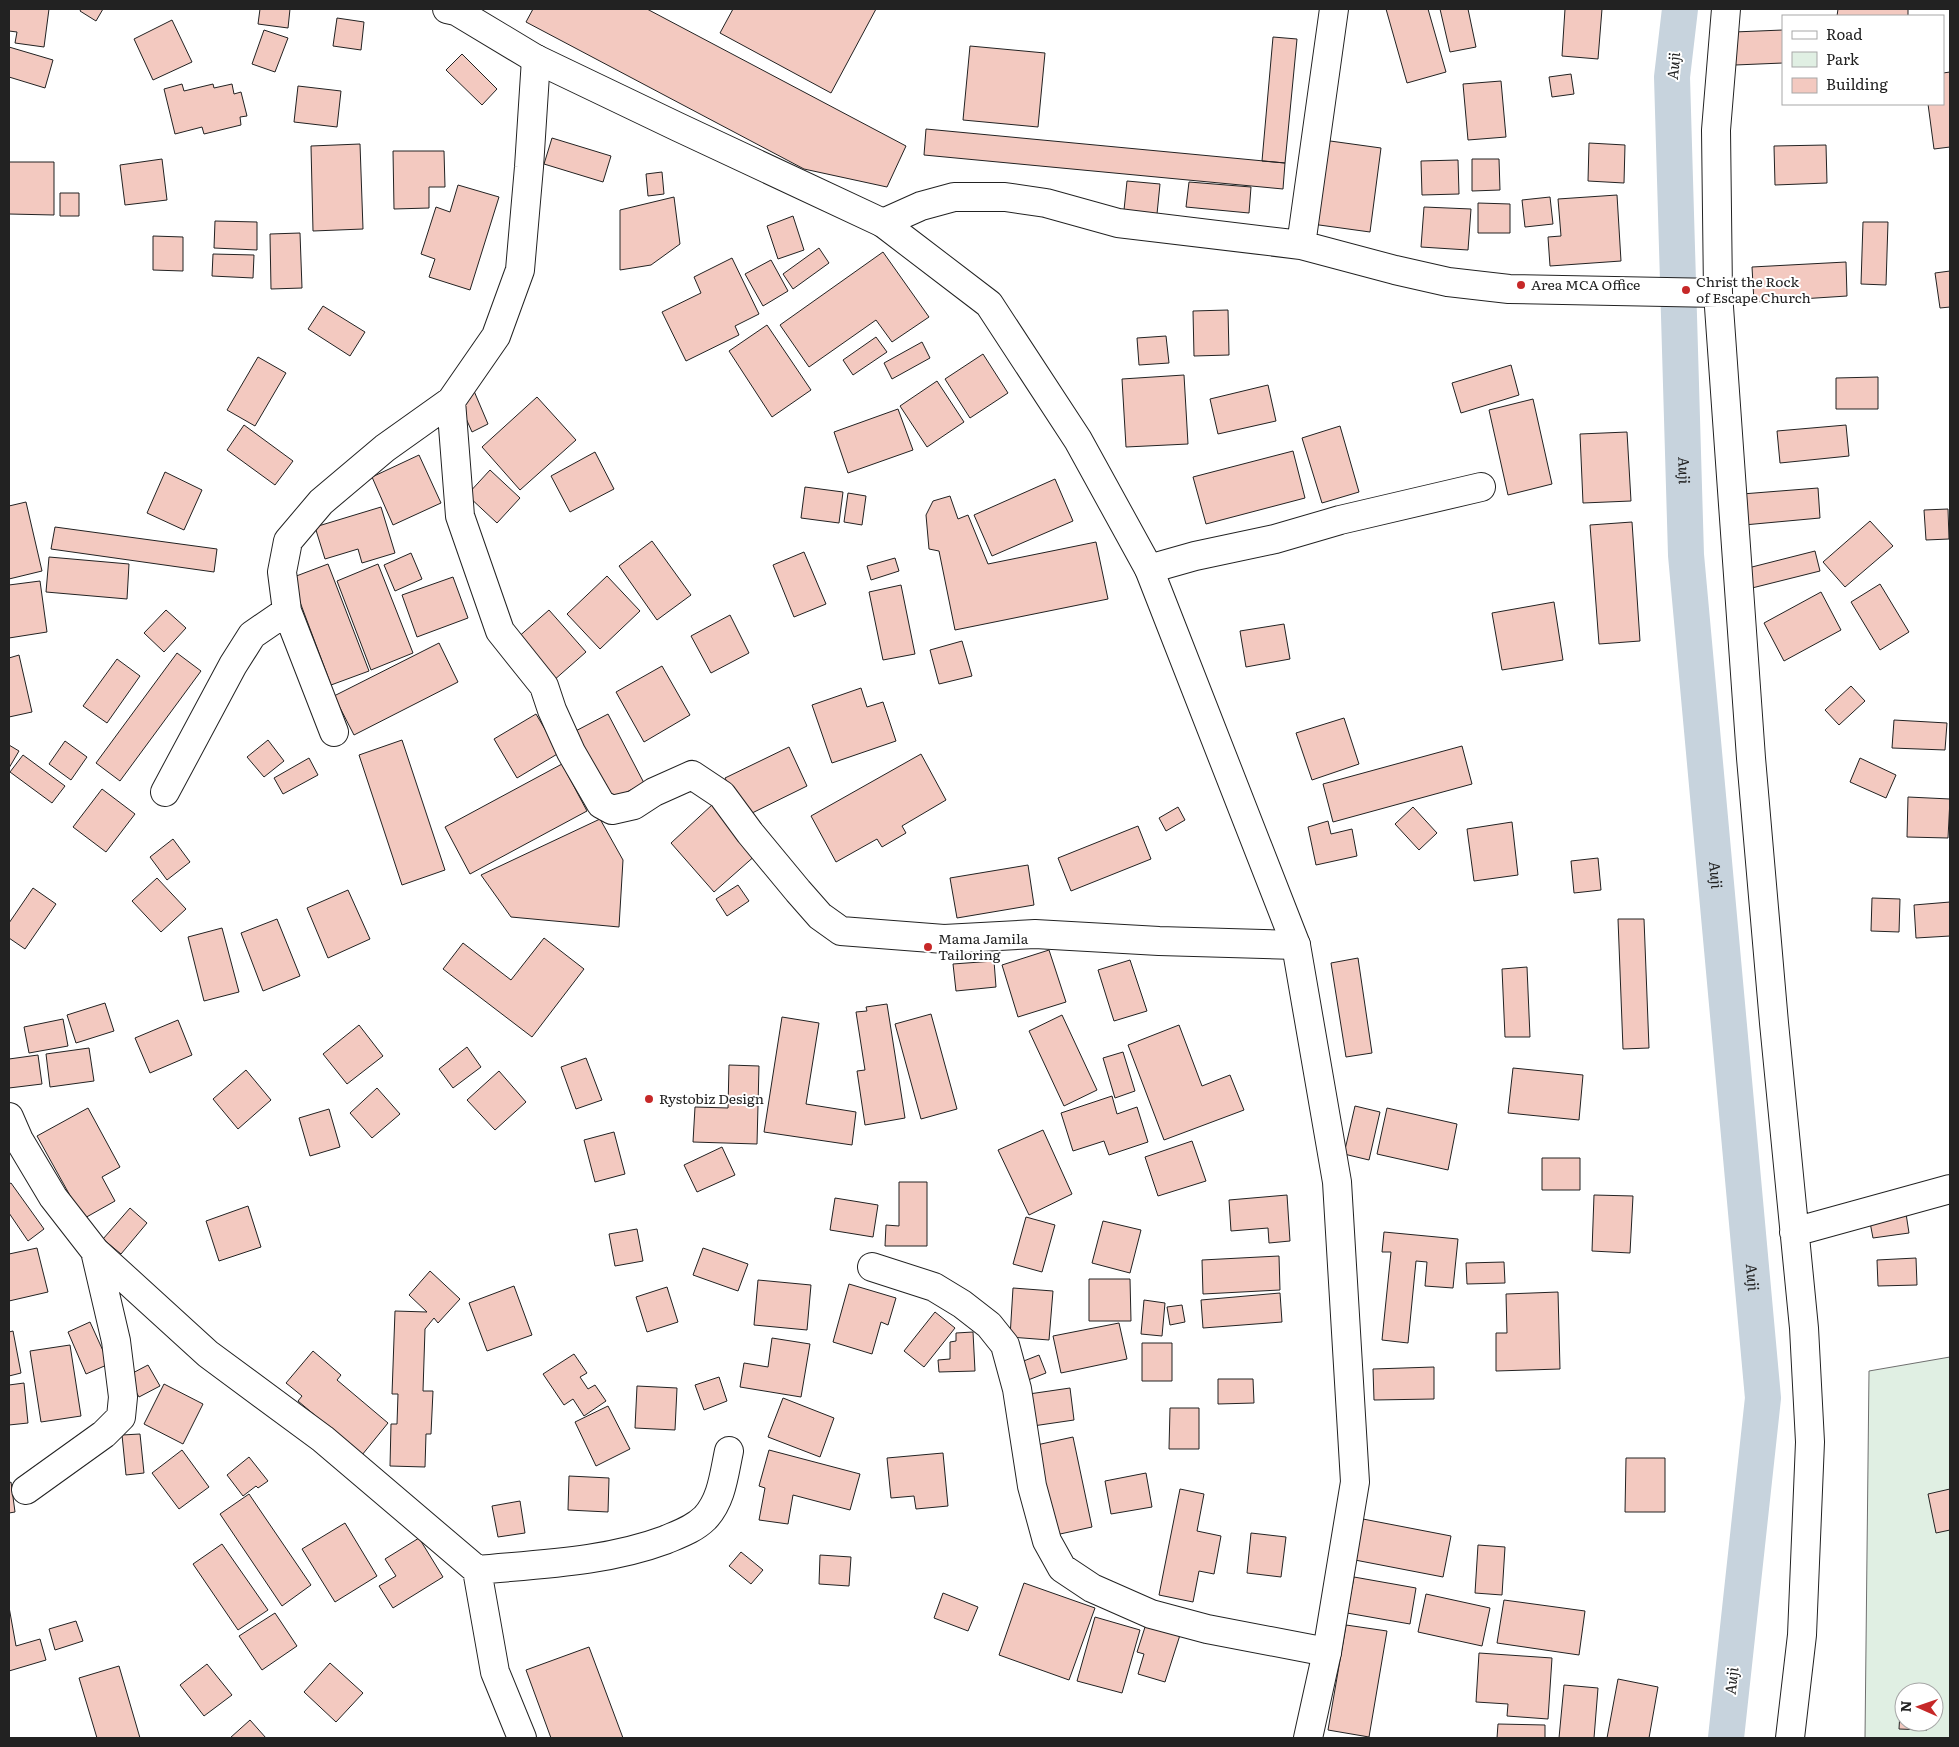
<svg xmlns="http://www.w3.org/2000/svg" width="1959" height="1747" viewBox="0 0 1959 1747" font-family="Literata,serif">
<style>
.green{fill:#e0efe3;stroke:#6f6f6f;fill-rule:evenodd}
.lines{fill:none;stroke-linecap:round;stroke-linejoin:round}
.canal{stroke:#c7d3dd;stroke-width:36}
.building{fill:#f3c9c0;stroke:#222}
.street-casing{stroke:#222;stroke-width:30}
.secondary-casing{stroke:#222;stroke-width:30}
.street{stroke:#fff;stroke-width:28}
.secondary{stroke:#fff;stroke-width:28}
.poi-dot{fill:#c62828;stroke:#fff;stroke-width:2}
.labels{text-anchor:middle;stroke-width:4;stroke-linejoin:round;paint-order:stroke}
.poi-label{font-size:14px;fill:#222;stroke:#fff;text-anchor:start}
.water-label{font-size:15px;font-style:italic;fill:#222;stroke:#fff}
</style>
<rect width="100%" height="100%" fill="#fff"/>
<path class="green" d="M1950,1357V1738H1865L1869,1371ZM1904,1692H1934V1722H1904Z"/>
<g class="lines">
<path class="canal" id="s1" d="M1680,9L1672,77L1686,555L1763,1398L1726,1738"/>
</g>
<path class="building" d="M9,9H49L44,47L15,43L17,32L9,31Z
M81,9H103L96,21L80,11Z
M260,9H290L288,28L258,24Z
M533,9H647L906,146L887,187L804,169L526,22Z
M733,9H876L831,93L720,33Z
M1386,9H1428L1446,72L1407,83Z
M1440,9H1468L1476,47L1450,52Z
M1565,9H1602L1598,59L1562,56Z
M1838,9H1908V16H1837Z
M337,18L364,22L361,50L333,46Z
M172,20L192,62L153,80L134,39Z
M264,30L288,38L275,72L252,64Z
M1783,30V63L1735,65L1734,32Z
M1273,37L1297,39L1285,163L1262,161Z
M970,46L1045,53L1038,127L963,120Z
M9,47L53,60L45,88L9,77Z
M462,54L497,89L482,105L446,70Z
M1950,72V147L1934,149L1928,104H1943V73Z
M1571,74L1574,94L1552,97L1549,77Z
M1501,81L1506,137L1468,140L1463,84Z
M182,84L184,91L213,84L214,88L232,84L234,94L241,92L247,116L240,117L241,125L204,134L202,127L175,134L164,89Z
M298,86L341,91L337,127L294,122Z
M926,129L1285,163L1283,189L924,155Z
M552,138L611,156L603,182L544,164Z
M1323,140L1381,148L1370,232L1312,224Z
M1589,143L1625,145L1624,183L1588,181Z
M360,144L363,229L313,231L311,146Z
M1826,145L1827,183L1775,185L1774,146Z
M393,151H444L445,187H429V208L394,209Z
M162,159L167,200L125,205L120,165Z
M1472,159H1499L1500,190L1472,191Z
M1458,160L1459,194L1422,195L1421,161Z
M9,162H54V215L9,214Z
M662,172L664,194L648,196L646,174Z
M1127,181L1160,184L1157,214L1124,210Z
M1189,182L1251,187L1249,213L1186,207Z
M458,185L499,197L470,290L429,277L435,259L421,254L436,207L450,212Z
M60,193H79V216H60Z
M1617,195L1621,261L1550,266L1548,237L1561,236L1558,199Z
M674,197L680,244L651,265L620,270V210Z
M1550,197L1553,224L1525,227L1522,200Z
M1478,203L1510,204V233H1478Z
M1424,207L1471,209L1468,250L1421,247Z
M793,216L804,250L778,259L767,226Z
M215,221L257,222V250L214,248Z
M1863,222H1888L1886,285L1861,284Z
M300,233L302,288L271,289L270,234Z
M153,236L183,237V271L153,270Z
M819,248L829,263L793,289L783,274Z
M883,252L929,317L892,342L876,320L809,367L780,325Z
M213,254L254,255L253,278L212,276Z
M732,258L759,314L735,326L739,335L686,361L662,312L701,293L694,277Z
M771,260L788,291L763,306L745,274Z
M1846,262L1847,296L1754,302L1752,267Z
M1950,271V307L1940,308L1935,273Z
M323,306L365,332L350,356L308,329Z
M1228,310L1229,355L1194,356L1193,311Z
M767,325L811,390L772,417L729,351Z
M1166,336L1169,363L1139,365L1137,338Z
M876,337L887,352L853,375L843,360Z
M922,342L930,358L892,379L884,363Z
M983,354L1008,393L970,418L945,379Z
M258,357L286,373L255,426L227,410Z
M1511,365L1519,395L1461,413L1452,383Z
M1184,375L1188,444L1126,447L1122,379Z
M1878,377V409H1836V378Z
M937,381L964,422L927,447L900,406Z
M1268,385L1276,421L1218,434L1210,399Z
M474,391L488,424L472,432L457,398Z
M537,397L576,440L520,490L482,447Z
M1533,399L1552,484L1508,495L1489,410Z
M898,409L913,450L848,473L834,432Z
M244,425L293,461L275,485L227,450Z
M1846,425L1849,456L1780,463L1777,431Z
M1340,426L1359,492L1322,503L1302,438Z
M1627,432L1631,501L1583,503L1580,434Z
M1293,451L1305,498L1206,524L1193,477Z
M595,452L614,489L570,512L551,476Z
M419,455L441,503L393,525L372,477Z
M490,470L520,498L497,523L467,495Z
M165,472L202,490L184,530L147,513Z
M1055,479L1073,521L992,556L974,515Z
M805,487L843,492L839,523L801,518Z
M1818,488L1820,518L1744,525L1742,494Z
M848,493L866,496L862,525L844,522Z
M950,496L958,519L968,515L988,564L1096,542L1108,599L955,630L939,551L929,549L926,515L933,501Z
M26,502L42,571L9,579V506Z
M381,507L395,553L362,563L358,549L325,559L315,527Z
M1948,509L1949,539L1926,540L1924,510Z
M1870,521L1893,546L1845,587L1823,562Z
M1632,522L1640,641L1599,644L1590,525Z
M55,527L217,549L214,572L51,549Z
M652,541L691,595L657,620L619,566Z
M1815,551L1820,571L1752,588L1748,568Z
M804,552L826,604L794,617L773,565Z
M411,553L422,579L395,591L384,565Z
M49,557L129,564L127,599L46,592Z
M895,558L899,571L871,580L867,566Z
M328,564L369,671L331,685L291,578Z
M378,564L413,653L371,670L337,581Z
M607,576L640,611L600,649L567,614Z
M453,577L468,618L417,637L402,595Z
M40,581L47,632L9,638V585Z
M1880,584L1909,632L1880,650L1851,602Z
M901,585L915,654L883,660L869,592Z
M1821,592L1841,630L1784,661L1764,623Z
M1554,602L1563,660L1502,670L1492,613Z
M166,610L186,628L164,652L144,633Z
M549,610L586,652L553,681L516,639Z
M730,615L749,653L711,673L691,636Z
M1284,624L1290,659L1246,667L1240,631Z
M962,641L972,676L939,684L930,650Z
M439,643L458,682L354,735L334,696Z
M177,653L201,671L120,781L96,763Z
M19,655L32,712L9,717V658Z
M117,659L140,676L107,723L83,706Z
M662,666L690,715L644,742L616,692Z
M1851,686L1865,701L1839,725L1825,710Z
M861,688L867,707L883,702L896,741L832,763L812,705Z
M536,714L559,753L517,778L494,739Z
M608,714L644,783L604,804L568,735Z
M1344,718L1359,764L1312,780L1296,733Z
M1894,720L1947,723L1945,750L1892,748Z
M268,740L284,761L264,777L247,757Z
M402,740L445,870L402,885L359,755Z
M65,741L87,757L71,780L49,764Z
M9,745L19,751L9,768Z
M1462,746L1472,784L1333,822L1323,784Z
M789,747L807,786L744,817L725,778Z
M921,754L946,800L902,826L906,833L882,847L877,839L836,862L811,816Z
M23,755L65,786L52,803L10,772Z
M309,758L318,775L283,794L274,778Z
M1860,758L1896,775L1886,798L1850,782Z
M562,764L587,811L470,874L445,827Z
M102,789L135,814L106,852L73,827Z
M1908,797L1950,799L1948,838L1907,837Z
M713,804L757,854L714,892L671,843Z
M1178,807L1185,820L1166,831L1159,818Z
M1413,807L1437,833L1419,850L1395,824Z
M600,819L623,860L619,927L511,917L481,875Z
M1328,821L1331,834L1352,829L1357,856L1316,865L1308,827Z
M1512,822L1518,875L1474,881L1467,829Z
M1138,826L1151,859L1071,891L1058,858Z
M173,839L190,862L167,880L150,857Z
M1598,858L1601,890L1574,893L1571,861Z
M1028,865L1034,905L957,918L950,878Z
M157,878L186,909L161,932L132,901Z
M738,885L749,901L727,916L716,899Z
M33,888L56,904L25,949L9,938V923Z
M348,890L370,939L328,958L307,908Z
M1872,898L1900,899L1899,932L1871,931Z
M1950,902V936L1916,938L1914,905Z
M277,919L300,976L263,991L241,933Z
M1618,919H1644L1649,1048L1623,1049Z
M222,928L239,992L204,1001L188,937Z
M544,938L584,969L532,1037L443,969L463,943L511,980Z
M1049,950L1066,1002L1018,1017L1002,965Z
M1358,958L1372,1053L1346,1057L1331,963Z
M1130,960L1147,1011L1114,1021L1098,970Z
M994,961L996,987L956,991L953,964Z
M1527,967L1530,1037H1505L1502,969Z
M105,1003L114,1031L76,1043L67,1015Z
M887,1004L905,1118L865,1125L857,1071L865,1070L856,1012L867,1011L866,1007Z
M931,1014L957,1109L921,1119L895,1024Z
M1062,1015L1097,1090L1064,1106L1029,1031Z
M782,1017L819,1023L806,1104L856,1112L852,1145L764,1132Z
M63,1019L68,1046L29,1053L24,1027Z
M178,1020L192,1055L150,1073L135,1038Z
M359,1025L383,1056L347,1084L323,1054Z
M1179,1025L1202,1086L1230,1075L1244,1110L1164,1140L1128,1045Z
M467,1047L481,1067L453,1088L439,1069Z
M89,1048L94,1081L50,1087L46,1054Z
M1123,1052L1135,1091L1115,1098L1103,1058Z
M38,1055L42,1084L9,1088V1059Z
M586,1058L602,1100L576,1109L561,1067Z
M729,1065L759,1066L757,1144L693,1142L695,1107L728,1108Z
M1513,1068L1583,1075L1579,1120L1508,1113Z
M246,1070L271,1100L238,1129L213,1099Z
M499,1071L526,1102L495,1130L467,1100Z
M377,1088L400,1114L372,1138L350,1113Z
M1112,1096L1117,1114L1137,1107L1148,1142L1109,1155L1104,1141L1073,1151L1061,1113Z
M1355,1106L1380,1112L1369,1160L1344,1154Z
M88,1108L120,1167L102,1177L115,1201L83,1219L37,1136Z
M1387,1108L1457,1124L1448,1170L1377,1154Z
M329,1109L340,1147L310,1156L299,1118Z
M1043,1130L1072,1194L1029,1215L998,1150Z
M614,1132L625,1174L595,1182L584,1140Z
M1192,1141L1206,1181L1158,1196L1145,1157Z
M722,1147L735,1175L697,1192L684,1165Z
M1542,1158H1580V1190H1542Z
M899,1182H927V1246H885L886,1225L899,1226Z
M11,1183L44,1229L28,1241L9,1213V1184Z
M1287,1195L1290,1241L1269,1243L1268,1228L1231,1231L1229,1200Z
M1594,1195L1633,1196L1630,1253L1592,1251Z
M835,1198L878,1205L873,1237L830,1230Z
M248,1206L261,1247L219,1261L206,1221Z
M1905,1207L1909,1233L1873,1238L1868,1212Z
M130,1208L147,1223L121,1254L103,1239Z
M1026,1217L1055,1225L1042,1272L1013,1264Z
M1103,1221L1141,1230L1130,1273L1092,1263Z
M637,1229L643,1261L615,1266L609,1234Z
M1384,1232L1458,1239L1453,1288L1425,1286L1427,1262L1416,1261L1408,1343L1382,1340L1391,1252H1382Z
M37,1248L48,1292L9,1301V1254Z
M703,1248L748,1264L738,1291L693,1275Z
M1279,1256L1280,1290L1203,1294L1202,1260Z
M1916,1258L1917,1285L1878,1286L1877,1260Z
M1504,1262L1505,1283L1467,1284L1466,1263Z
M430,1271L460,1299L438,1323L434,1318L425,1329L423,1391H433L431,1434H426L425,1467L390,1466L391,1424H397L398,1394H392L395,1311L427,1312L409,1295Z
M1089,1279H1130L1131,1321H1089Z
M758,1280L811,1285L807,1330L754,1325Z
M849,1284L896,1298L888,1325L881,1322L872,1354L833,1342Z
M514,1286L532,1335L487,1351L469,1303Z
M667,1287L678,1322L647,1332L636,1297Z
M1013,1288L1053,1291L1049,1340L1010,1337Z
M1558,1292L1560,1369L1496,1371V1333H1507L1506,1294Z
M1280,1293L1282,1322L1203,1328L1201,1300Z
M1144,1300L1165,1303L1162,1336L1141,1334Z
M1182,1305L1185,1322L1170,1325L1167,1307Z
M935,1312L955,1328L924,1367L904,1351Z
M90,1322L109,1364L86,1374L68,1332Z
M1119,1323L1127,1359L1061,1373L1053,1336Z
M13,1331L21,1373L9,1376V1332Z
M973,1332L975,1371L939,1372L938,1360L950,1359V1342L956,1341V1333Z
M772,1338L810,1344L801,1397L740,1387L744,1363L768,1367Z
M1142,1343H1172V1381H1142Z
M70,1345L81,1416L41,1422L30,1351Z
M313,1351L341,1375L337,1380L388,1423L362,1455L298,1401L302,1396L286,1383Z
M574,1354L587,1373L580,1377L588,1389L595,1385L606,1401L584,1416L573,1399L564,1405L543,1374Z
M1039,1355L1046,1373L1023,1382L1016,1364Z
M148,1365L160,1386L139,1397L127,1376Z
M1434,1367V1399L1374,1400L1373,1369Z
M719,1377L727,1401L704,1410L695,1385Z
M1218,1379H1253L1254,1403L1218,1404Z
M24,1383L28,1423L9,1425V1385Z
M164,1384L203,1404L183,1444L144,1424Z
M637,1386L677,1388L675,1430L635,1428Z
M1070,1388L1074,1420L1033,1426L1029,1394Z
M783,1398L834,1418L820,1457L768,1437Z
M608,1406L630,1449L596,1466L575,1422Z
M1170,1408H1199V1449H1169Z
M140,1434L144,1473L126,1475L122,1435Z
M1073,1437L1092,1527L1051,1536L1032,1446Z
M182,1450L209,1487L179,1509L152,1473Z
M769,1450L860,1474L850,1510L793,1495L788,1524L759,1520L765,1488L759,1486Z
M943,1453L948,1506L916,1509L914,1496L891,1498L887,1458Z
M249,1457L268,1481L258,1488L256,1486L243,1496L227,1475Z
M1626,1458H1665V1512H1625Z
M1146,1473L1152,1507L1111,1514L1105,1481Z
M569,1476L609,1478L608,1512L568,1510Z
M11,1482L15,1512L9,1513V1483Z
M1180,1489L1204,1494L1197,1531L1221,1536L1214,1574L1199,1571L1193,1602L1159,1595Z
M1950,1489V1530L1936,1533L1928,1494Z
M249,1494L311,1585L282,1606L220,1514Z
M520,1501L525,1533L498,1537L492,1506Z
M1363,1519L1451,1536L1443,1577L1355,1560Z
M345,1523L377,1576L335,1602L302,1549Z
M1251,1533L1286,1537L1281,1577L1247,1573Z
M419,1538L443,1577L393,1608L379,1586L396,1576L385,1559Z
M222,1544L268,1610L238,1630L193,1564Z
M1478,1545L1505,1547L1502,1595L1475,1593Z
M741,1552L763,1570L751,1584L729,1566Z
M820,1555L851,1557L849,1586L819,1584Z
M1354,1577L1416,1588L1410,1624L1347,1613Z
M1024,1583L1095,1608L1069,1680L999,1655Z
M943,1593L978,1607L968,1631L934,1618Z
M1426,1594L1490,1608L1482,1646L1418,1632Z
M1504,1600L1585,1611L1579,1655L1497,1643Z
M9,1607L16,1646L40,1639L46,1660L9,1671Z
M275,1613L297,1646L262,1670L239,1636Z
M1095,1617L1140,1630L1122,1693L1077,1681Z
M76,1621L83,1641L55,1650L49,1629Z
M1146,1624L1180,1635L1165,1682L1138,1674L1144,1654L1137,1652Z
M1346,1625L1387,1631L1369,1737L1328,1730Z
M589,1647L623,1738H551L526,1670Z
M1479,1653L1552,1658L1548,1719L1507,1716L1508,1704L1476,1702Z
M330,1663L363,1693L336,1722L304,1692Z
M207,1664L232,1695L204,1716L180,1685Z
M119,1666L140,1738H97L79,1678Z
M1618,1679L1658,1687L1649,1738H1607Z
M1564,1685L1598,1688L1594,1738H1559Z
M1901,1694H1904V1722H1927V1730L1899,1729Z
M250,1720L266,1738H230Z
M1498,1724L1545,1725V1738H1497Z"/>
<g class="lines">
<g class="street-casing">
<path id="street" d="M1726,9L1716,130L1718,293L1751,758L1774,1023L1804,1328L1810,1442L1802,1635L1790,1738
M883,223L921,206L954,197H1005L1046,203L1118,223L1301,245L1395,270L1448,282L1509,289L1718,293
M1301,245L1334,9
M451,401L460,516L500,631L544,686L552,710L571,752L601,804L612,810L634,805L654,792L692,775L722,795L750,833L798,891L820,916L841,931L944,939L1035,934L1159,941L1296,945
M1149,569L1195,556L1275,539L1340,520L1481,487
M334,732L287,611L282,572L288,541L321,502L385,448L451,401L496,336L520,270L529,167L536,59
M165,792L233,665L252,635L287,611
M9,1117L19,1140L53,1197L95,1251L208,1354L323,1439L477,1570L495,1672L522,1738
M1794,1232L1950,1189
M872,1267L934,1287L962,1304L989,1325L1005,1345L1017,1389L1032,1486L1047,1541L1062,1568L1092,1588L1151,1614L1207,1629L1327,1652
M26,1490L104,1434L121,1417L123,1397L116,1341L95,1251
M477,1570C540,1564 606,1562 665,1540C679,1534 694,1529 705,1518C722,1500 724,1474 729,1451"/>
</g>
<g class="secondary-casing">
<path id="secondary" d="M447,9L456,11L536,59L678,127L883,223L989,304L1078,440L1149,569L1296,945L1337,1182L1355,1482L1327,1652L1308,1738"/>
</g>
<use href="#street" class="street"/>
<use href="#secondary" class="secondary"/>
</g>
<g class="poi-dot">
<circle cx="1521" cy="285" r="5"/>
<circle cx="1686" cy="290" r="5"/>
<circle cx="928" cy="947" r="5"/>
<circle cx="649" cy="1099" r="5"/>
</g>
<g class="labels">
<g class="poi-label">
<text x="1696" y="287">Christ the Rock<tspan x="1696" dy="16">of Escape Church</tspan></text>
<text x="1531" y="290">Area MCA Office</text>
<text x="938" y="944">Mama Jamila<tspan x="938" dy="16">Tailoring</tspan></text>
<text x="659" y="1104">Rystobiz Design</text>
</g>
<g class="water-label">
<text transform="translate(1674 66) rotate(-85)" y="5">Auji</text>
<text dy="5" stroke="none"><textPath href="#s1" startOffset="462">Auji</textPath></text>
<text dy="5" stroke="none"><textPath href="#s1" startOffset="868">Auji</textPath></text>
<text dy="5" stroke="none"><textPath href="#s1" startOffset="1272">Auji</textPath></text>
<text transform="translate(1732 1681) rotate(-84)" y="5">Auji</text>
</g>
</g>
<rect width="1959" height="1747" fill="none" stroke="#222222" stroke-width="20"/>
<rect x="1782" y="15" width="162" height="90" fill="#ffffff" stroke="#a7a7a7"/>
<rect x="1792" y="31" width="25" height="8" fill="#ffffff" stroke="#a7a7a7"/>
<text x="1826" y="40" font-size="15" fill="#222222">Road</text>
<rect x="1792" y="52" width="25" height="15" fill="#e0efe3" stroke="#a7a7a7"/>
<text x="1826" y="65" font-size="15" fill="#222222">Park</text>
<rect x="1792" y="78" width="25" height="15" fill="#f3c9c0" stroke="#a7a7a7"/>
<text x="1826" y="90" font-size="15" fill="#222222">Building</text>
<g transform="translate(1919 1707) rotate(272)"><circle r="24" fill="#ffffff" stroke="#a7a7a7"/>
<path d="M0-4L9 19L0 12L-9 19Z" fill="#c62828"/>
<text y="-8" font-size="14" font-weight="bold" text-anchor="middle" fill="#222222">N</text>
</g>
</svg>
